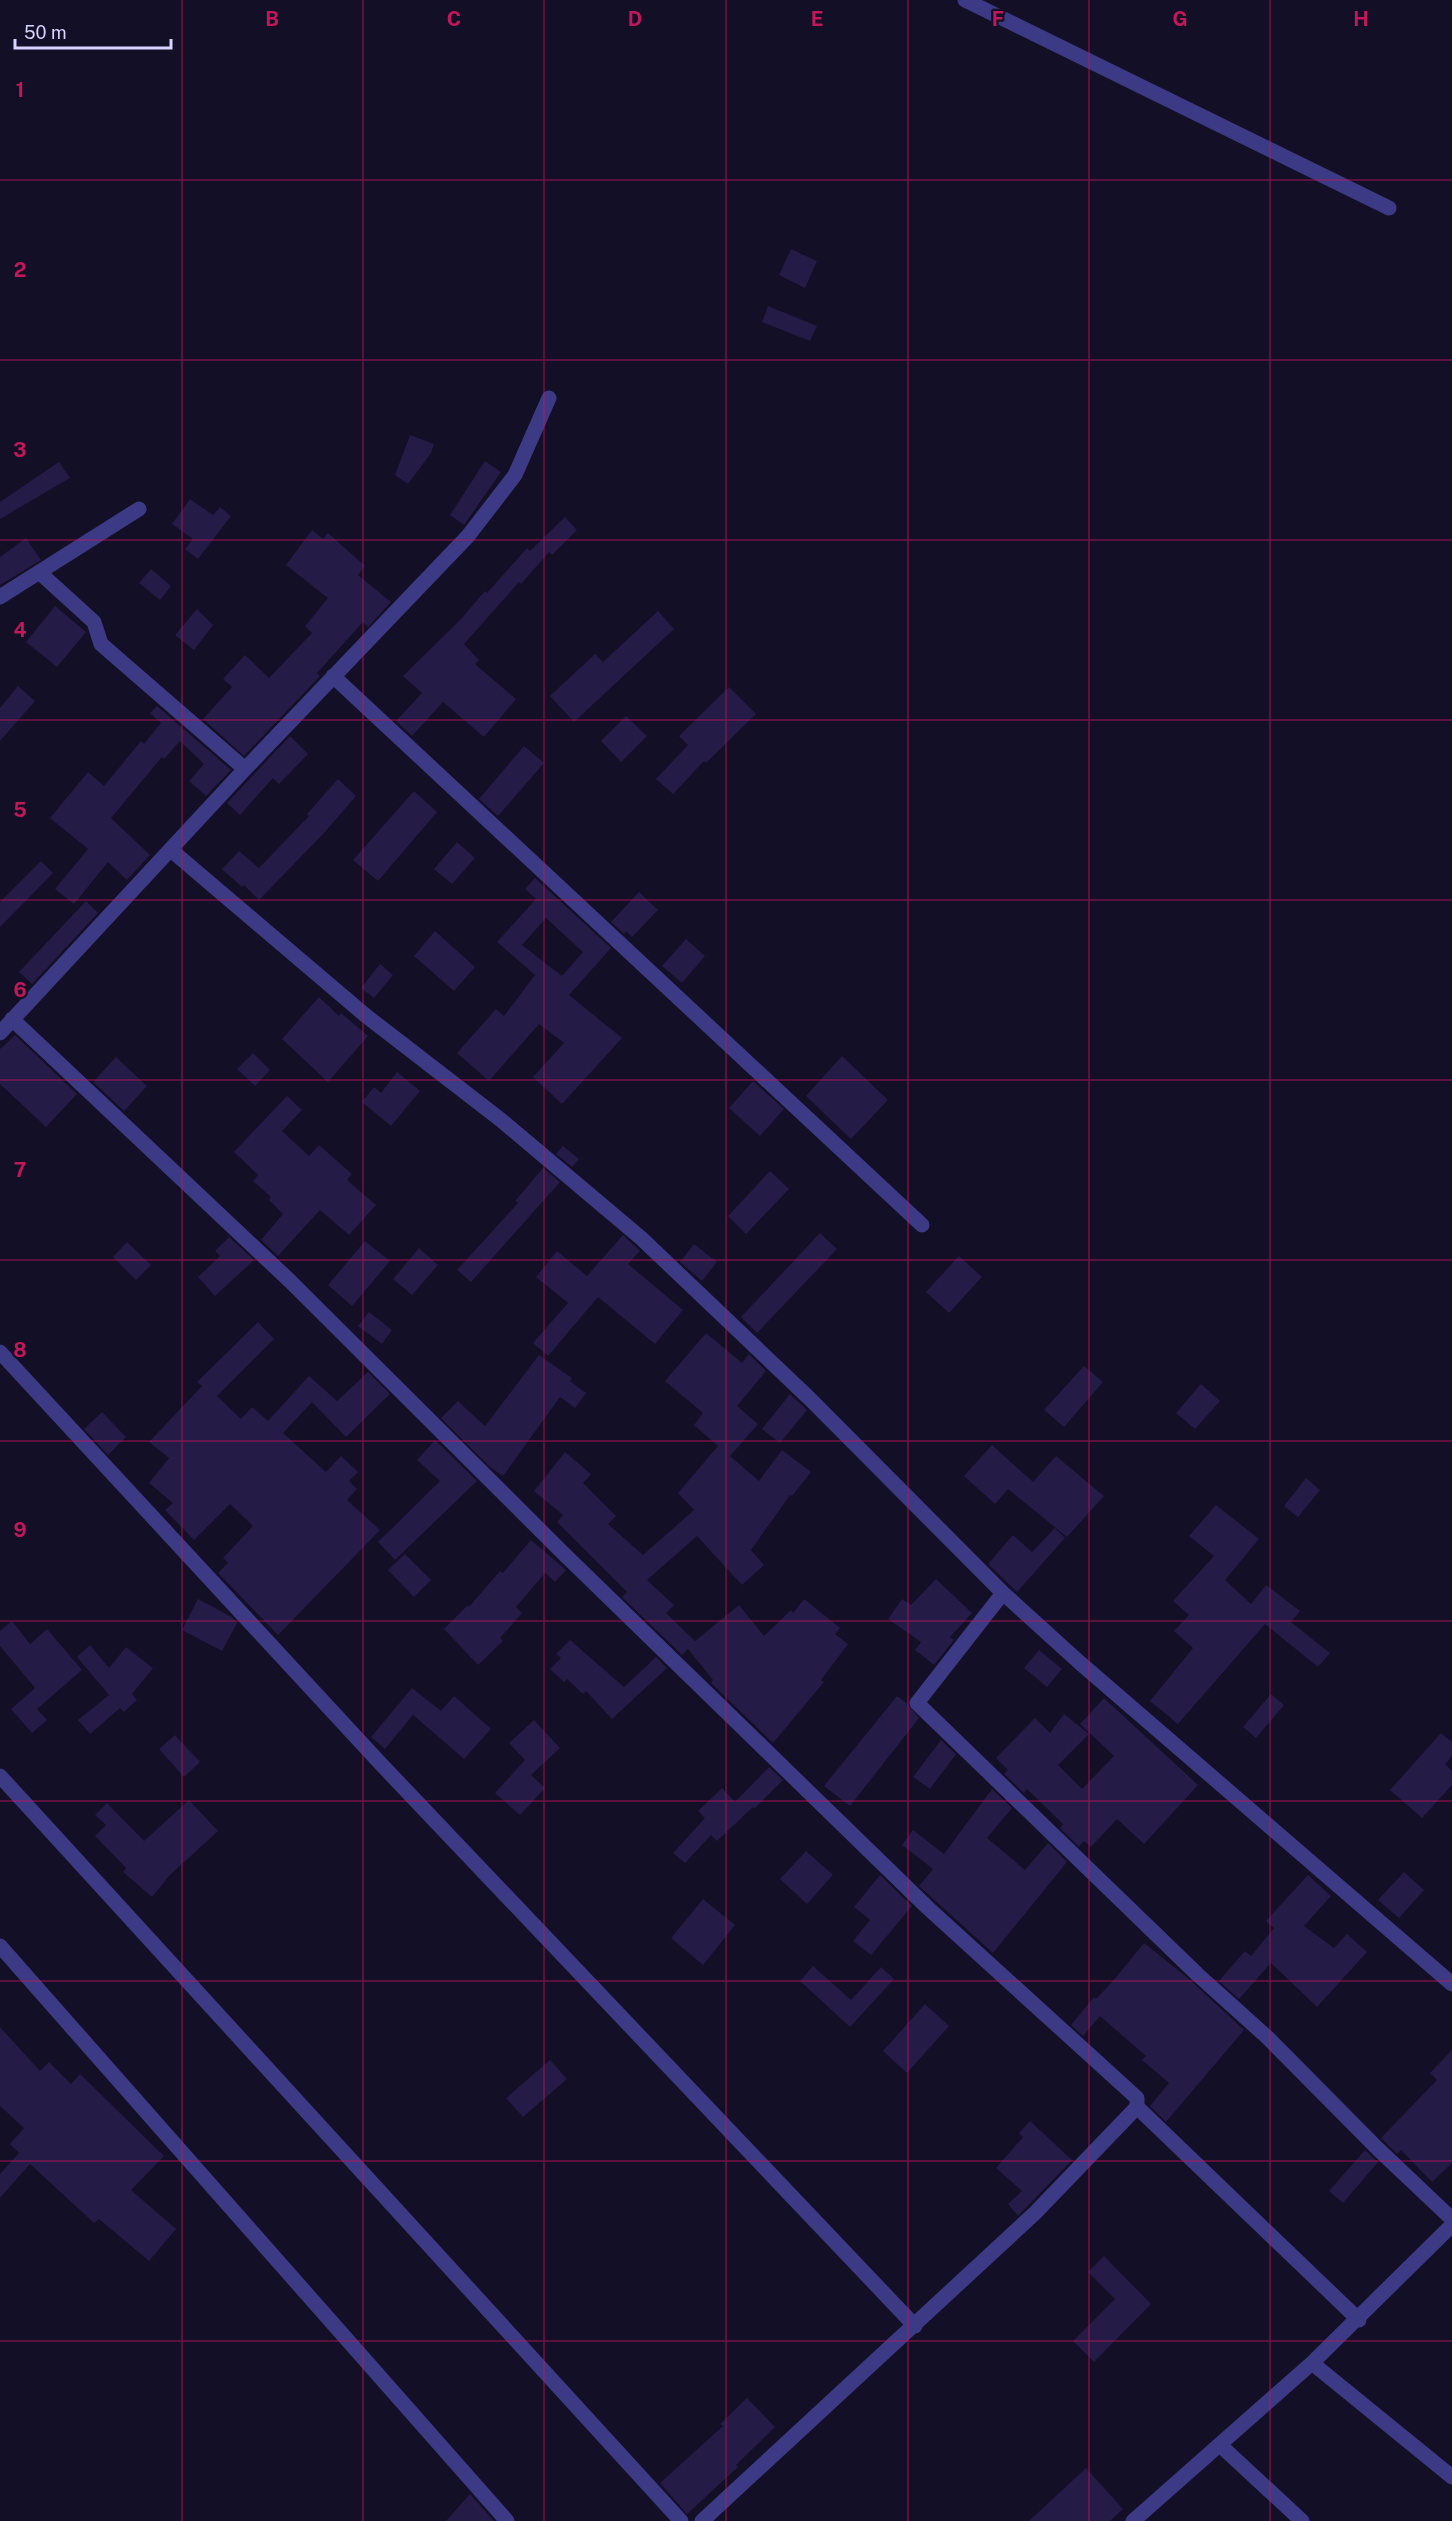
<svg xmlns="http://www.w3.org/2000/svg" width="1452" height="2521" viewBox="0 0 1452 2521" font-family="'Public Sans',sans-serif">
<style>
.building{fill:#241b47;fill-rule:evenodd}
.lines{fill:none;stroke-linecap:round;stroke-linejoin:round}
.street{stroke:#3d3a85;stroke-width:15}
.grid{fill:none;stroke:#c2185b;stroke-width:1.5;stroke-opacity:0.55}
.grid-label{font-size:20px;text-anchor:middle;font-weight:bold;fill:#c2185b;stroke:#130f26;stroke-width:4.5;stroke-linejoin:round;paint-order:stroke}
</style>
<rect width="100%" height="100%" fill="#130f26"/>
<path class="building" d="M791,249L817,261L805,288L779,275Z
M768,306L817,326L810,341L762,322Z
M410,435L434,444L431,453L408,484L395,475Z
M485,461L501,472L464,525L450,515Z
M59,462L70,478L0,519V502Z
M190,499L213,515L220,507L231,516L198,559L185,549L193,539L172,524Z
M565,517L577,530L552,555L549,552L521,584L519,582L464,644L479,660L475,664L516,699L484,737L443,702L412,736L396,721L422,693L403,676L461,619L485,591L487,593L527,548L530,551Z
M312,530L323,539L328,533L365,566L358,575L391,602L368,627L363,622L317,673L320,676L244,756L203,719L232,687L223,679L245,655L269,678L312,633L305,626L328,598L286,565Z
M26,538L41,560L0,585V557Z
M151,569L171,586L160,600L139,583Z
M55,606L86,632L57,667L26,642Z
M197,609L213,625L194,650L175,635Z
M658,611L674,629L574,722L550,696L595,654L603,662Z
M18,686L35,701L0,741V708Z
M729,687L756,714L706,763L704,761L673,794L656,779L688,745L679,736Z
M157,706L231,770L206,796L189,781L204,764L180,741L164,759L162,757L111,818L150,855L127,880L108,862L74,904L55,889L88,849L50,818L88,772L104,786L141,741L144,744L161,723L150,713Z
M626,716L647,736L621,762L601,741Z
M290,736L308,754L279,784L273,778L240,815L227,803Z
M524,746L544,763L498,816L479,799Z
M338,779L356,796L324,833L259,900L244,885L242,887L222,869L239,851L259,868L309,816L307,814Z
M414,791L437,812L378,881L353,860Z
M457,842L475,858L452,884L434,869Z
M41,861L53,873L0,927V902Z
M535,878L611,948L569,995L622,1038L562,1104L533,1077L564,1043L539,1024L489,1081L457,1053L496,1009L504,1016L535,975L497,942L536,899L525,889ZM546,918L583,952L562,976L522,945Z
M639,892L658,910L632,937L626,931L624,934L611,922Z
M86,901L98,913L32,984L19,972Z
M435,931L475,967L454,991L414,956Z
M686,939L705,956L682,983L662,966Z
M380,964L393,975L374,998L361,988Z
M319,997L339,1016L341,1013L368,1036L328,1082L282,1039Z
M15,1035L77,1094L46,1127L0,1084V1049Z
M253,1053L270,1070L255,1086L237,1069Z
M842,1056L888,1100L851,1139L806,1096Z
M116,1057L147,1086L124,1111L93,1082Z
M397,1072L420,1091L391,1126L362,1102L374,1087L381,1093Z
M753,1081L784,1109L760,1136L729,1108Z
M287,1096L302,1110L282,1131L309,1156L319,1145L352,1174L347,1180L376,1205L349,1235L320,1210L278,1256L261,1240L283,1214L269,1200L271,1197L253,1181L258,1175L234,1152Z
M563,1146L579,1159L572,1167L556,1154Z
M543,1168L560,1182L471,1282L457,1270L518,1203L515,1201Z
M770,1171L789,1189L746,1234L728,1216Z
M820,1233L837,1249L757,1333L741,1317Z
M623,1235L640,1251L628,1264L683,1310L655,1344L598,1297L548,1356L533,1343L568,1303L536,1277L557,1251L587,1276Z
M229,1237L254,1260L215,1296L198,1277L220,1256L215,1251Z
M365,1241L390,1261L352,1306L328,1285Z
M127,1242L151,1265L136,1280L113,1257Z
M694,1244L717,1262L702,1281L680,1262Z
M419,1248L438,1265L412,1295L393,1279Z
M959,1256L982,1277L949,1313L926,1292Z
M369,1312L392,1330L382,1344L358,1326Z
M258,1322L274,1339L217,1396L241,1419L252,1407L268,1421L309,1376L337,1401L368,1372L390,1394L346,1437L312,1402L283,1433L326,1472L341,1456L358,1472L349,1481L357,1489L347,1500L380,1530L278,1635L218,1573L228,1563L223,1558L253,1526L230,1504L194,1540L165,1510L173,1503L149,1483L169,1458L149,1442L202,1386L197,1382Z
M706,1333L742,1363L749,1354L766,1371L737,1406L758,1424L730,1456L759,1481L782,1450L811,1472L792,1496L790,1495L751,1550L764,1565L742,1585L697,1536L647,1580L674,1605L666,1613L695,1641L739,1605L764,1636L791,1610L793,1613L804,1599L840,1628L835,1634L848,1644L821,1680L824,1682L773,1743L711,1683L713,1680L688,1649L682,1655L622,1597L627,1592L557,1522L563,1515L534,1491L565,1452L591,1474L583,1483L616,1516L608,1524L643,1555L694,1510L678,1493L718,1446L694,1425L703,1413L665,1381Z
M539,1355L572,1378L570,1381L586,1393L575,1408L560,1397L503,1476L490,1467L441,1418L458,1401L485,1426Z
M1084,1366L1103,1382L1064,1427L1044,1410Z
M1201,1384L1220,1401L1195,1429L1176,1413Z
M790,1394L807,1410L780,1443L762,1429Z
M102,1412L126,1437L108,1455L84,1429Z
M435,1440L477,1481L395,1560L378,1542L440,1481L417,1460Z
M992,1445L1033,1482L1056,1456L1104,1496L1067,1537L1008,1489L995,1504L964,1476Z
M1306,1478L1320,1490L1298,1517L1284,1506Z
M1216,1505L1259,1539L1225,1580L1251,1604L1266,1585L1300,1611L1291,1622L1330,1653L1318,1667L1265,1624L1178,1724L1150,1701L1193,1648L1174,1631L1189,1615L1173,1601L1214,1556L1189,1536Z
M1055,1528L1065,1538L1017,1592L988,1564L1013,1535L1032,1552Z
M531,1540L566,1570L555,1582L545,1573L516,1607L522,1613L500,1638L503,1641L478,1665L444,1629L468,1605L469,1607L500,1571L503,1573Z
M405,1554L431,1580L414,1597L388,1570Z
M936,1579L972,1613L950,1637L954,1640L934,1665L915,1650L921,1642L888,1619L902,1599L911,1605Z
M198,1599L232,1617L237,1623L222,1651L182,1630Z
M12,1621L30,1644L47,1629L82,1670L37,1709L47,1720L32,1733L11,1709L35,1688L0,1646V1631Z
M570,1640L624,1687L656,1657L667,1668L612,1719L586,1691L583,1694L567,1679L564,1682L550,1669L561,1658L556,1654Z
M90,1645L109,1668L126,1647L153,1668L132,1694L137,1700L124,1712L120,1708L90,1734L78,1720L109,1695L77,1657Z
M1039,1650L1062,1669L1047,1687L1024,1668Z
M412,1688L441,1711L454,1696L491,1729L464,1759L413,1715L385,1749L371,1737Z
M1271,1694L1284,1705L1256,1738L1243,1727Z
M897,1696L908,1704L919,1718L850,1806L824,1786Z
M1104,1698L1198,1785L1144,1844L1117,1819L1091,1847L1084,1841L1079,1847L1060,1828L1063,1824L1027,1789L1024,1793L1004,1774L1008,1770L996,1758L1035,1718L1050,1733L1064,1714L1089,1734L1058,1765L1082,1789L1114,1756L1080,1724Z
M534,1720L560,1748L531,1775L545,1788L520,1815L495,1793L525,1760L509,1743Z
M1441,1733L1452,1742V1756L1445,1764L1452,1771V1785L1422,1818L1390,1790Z
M175,1735L200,1762L184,1777L159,1749Z
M941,1740L956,1754L930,1789L913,1777Z
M769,1767L783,1780L754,1809L753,1807L717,1841L711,1835L685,1863L673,1853L705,1818L698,1811L722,1788L735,1802Z
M992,1789L1012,1808L987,1838L1025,1870L1048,1843L1067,1862L993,1953L919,1886L933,1869L902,1845L913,1830L944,1854Z
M189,1800L218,1831L169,1876L152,1897L123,1872L126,1868L95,1836L106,1825L95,1815L107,1803L144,1841Z
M806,1851L833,1875L807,1904L780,1879Z
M1404,1872L1424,1890L1399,1918L1378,1900Z
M880,1875L912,1906L871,1955L853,1941L870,1920L854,1907Z
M1308,1875L1331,1896L1304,1926L1334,1948L1347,1934L1367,1952L1317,2007L1271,1963L1239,1999L1219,1981L1245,1951L1251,1956L1274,1928L1266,1921Z
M703,1899L735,1925L703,1965L671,1938Z
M1144,1943L1189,1979L1244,2030L1166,2122L1150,2106L1169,2083L1142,2060L1146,2056L1100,2016L1083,2036L1071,2025L1094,1997L1096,1999L1113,1981Z
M813,1966L851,2000L881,1967L894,1979L850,2027L800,1981Z
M925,2004L949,2026L907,2073L883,2051Z
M0,2027L40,2071L49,2062L71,2084L80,2074L164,2156L131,2190L176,2229L149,2261L99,2219L94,2223L30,2164L0,2198V2174L19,2153L10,2144L24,2128L0,2106Z
M1452,2050V2163L1432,2182L1401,2150L1397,2154L1381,2138L1437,2080L1430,2073Z
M550,2060L567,2079L523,2117L506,2098Z
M1030,2121L1072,2160L1018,2216L1008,2204L1022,2191L996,2168L1023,2137L1019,2133Z
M1365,2150L1378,2162L1343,2203L1329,2191Z
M1104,2256L1151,2304L1094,2362L1073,2341L1115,2299L1088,2272Z
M747,2398L775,2427L736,2465L738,2467L687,2514L660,2483L723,2426L720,2424Z
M1086,2468L1123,2509L1110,2521H1029Z
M470,2494L494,2521H446Z"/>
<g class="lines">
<path class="street" d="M965,0L1389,208
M39,572L94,622L101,644L245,769
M0,597L139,509
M333,676L922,1225
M171,850L365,1015L501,1120L641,1238L810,1399L1003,1593L1079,1662L1452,1984
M12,1019L290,1281L561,1551L928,1908L1137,2098V2107L1359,2320
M0,1033L245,769L468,536L515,475L549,398
M0,1352L380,1763L915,2326
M1003,1593L917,1703L1197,1974L1267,2037L1378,2149L1452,2219
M0,1776L681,2521
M0,1946L507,2521
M1312,2363L1452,2477
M1220,2445L1302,2521
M702,2521L1035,2213L1137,2107
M1133,2521L1312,2363L1452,2225"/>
</g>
<path class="grid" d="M182,0V2521M363,0V2521M544,0V2521M726,0V2521M908,0V2521M1089,0V2521M1270,0V2521M0,180H1452M0,360H1452M0,540H1452M0,720H1452M0,900H1452M0,1080H1452M0,1260H1452M0,1441H1452M0,1621H1452M0,1801H1452M0,1981H1452M0,2161H1452M0,2341H1452"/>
<g class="grid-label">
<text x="272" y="26">B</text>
<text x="454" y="26">C</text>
<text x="635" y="26">D</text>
<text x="817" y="26">E</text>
<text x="998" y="26">F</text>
<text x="1180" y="26">G</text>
<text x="1361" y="26">H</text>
<text x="20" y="97">1</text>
<text x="20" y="277">2</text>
<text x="20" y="457">3</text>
<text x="20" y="637">4</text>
<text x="20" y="817">5</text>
<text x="20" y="997">6</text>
<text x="20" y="1177">7</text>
<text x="20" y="1357">8</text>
<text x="20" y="1537">9</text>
</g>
<path d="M15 39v9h156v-9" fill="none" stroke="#d9d4ff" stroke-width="3"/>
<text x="24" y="39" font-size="18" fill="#d9d4ff" stroke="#130f26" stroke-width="4.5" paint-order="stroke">50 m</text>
</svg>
